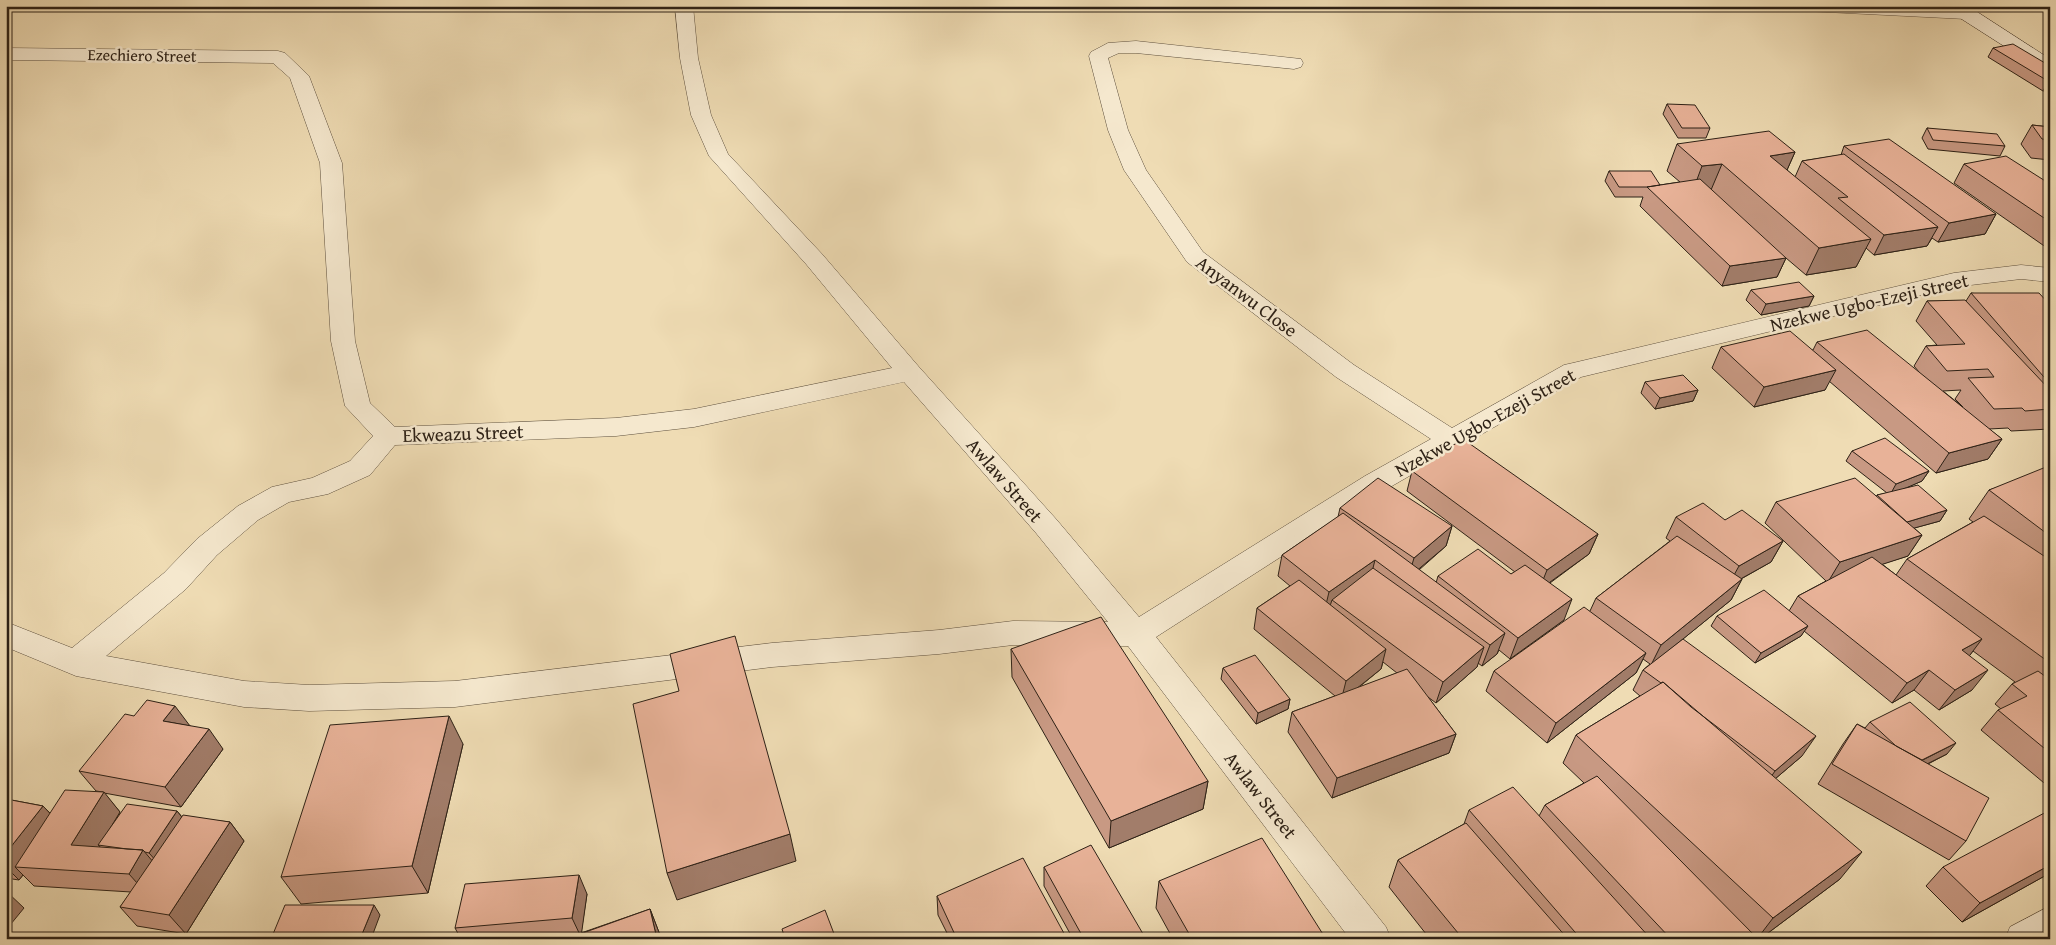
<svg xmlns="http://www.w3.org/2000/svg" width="2056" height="945" viewBox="0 0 2056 945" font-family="'Gentium Book Plus',serif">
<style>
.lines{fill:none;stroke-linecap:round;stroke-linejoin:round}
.minor-casing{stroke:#5e503e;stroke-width:1}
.secondary-casing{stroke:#2d2116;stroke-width:1}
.minor{fill:#f5e8ce;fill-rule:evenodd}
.secondary{fill:#f5e8ce;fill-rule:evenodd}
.wall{fill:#c89983;stroke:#2d2116;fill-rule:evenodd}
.shaded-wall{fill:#a27d6a;stroke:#2d2116}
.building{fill:#e8b298;stroke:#2d2116}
.labels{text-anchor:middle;stroke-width:5;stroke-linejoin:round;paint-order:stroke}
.far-street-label{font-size:16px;fill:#2d2116;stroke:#f5e8ce}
.street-label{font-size:19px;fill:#2d2116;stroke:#f5e8ce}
</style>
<rect width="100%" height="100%" fill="#efdcb4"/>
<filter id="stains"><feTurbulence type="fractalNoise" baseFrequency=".004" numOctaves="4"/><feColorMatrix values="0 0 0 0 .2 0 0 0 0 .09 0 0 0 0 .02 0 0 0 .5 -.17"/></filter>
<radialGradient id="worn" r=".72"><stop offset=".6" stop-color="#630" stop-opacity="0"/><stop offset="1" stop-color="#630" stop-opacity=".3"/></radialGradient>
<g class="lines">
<g class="minor-casing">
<path id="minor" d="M675,6H693L698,58L711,115L728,154L822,254L919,367L1056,519L1139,617L1365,476L1431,439L1336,377L1187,262L1124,170L1108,130L1089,56L1091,52L1108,43L1136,41L1301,59L1303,63L1301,67L1294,69L1136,53H1119L1108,58L1128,130L1146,170L1203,252L1354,365L1452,428L1564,365L1573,363L1954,273L2021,265L2050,268V282L2021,279L1954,287L1581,377L1385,490L1156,637L1386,927L1391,939H1350L1128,646L1013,645L939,654L772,667L455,707L309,711L244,707L76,676L6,647V622L72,648L164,573L197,539L238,506L272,487L312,478L350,461L373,436L345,406L331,341L320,163L290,78L273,63L6,60V48L278,51L285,53L309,76L342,163L355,341L370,403L395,427L616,418L694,409L892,368L806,264L709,156L691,115L680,58ZM904,382L1036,533L1108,622L1013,621L939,630L772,643L455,681L309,685L244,681L106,656L186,589L217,555L258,520L289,502L328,494L370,475L395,445L616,436L694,427Z
M1797,6L1966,9L1972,10L1975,14L1972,18L1966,19L1806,11L1800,10Z
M2050,906V939H2005L2010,927Z"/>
</g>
<g class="secondary-casing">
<path id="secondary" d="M1949,6H1968L2050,59V73L2043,71L1960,18Z"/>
</g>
<use href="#minor" class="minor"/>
<use href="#secondary" class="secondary"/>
</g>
<path class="wall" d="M1993,48L2050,66V89L2043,91L1988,57Z
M1667,104L1710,128L1706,138H1678L1663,114Z
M2032,125L2050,127V160L2031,158L2021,144Z
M1927,128L2005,146L2000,156L1928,149L1922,138Z
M1677,144L1795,152L1787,170L1795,177L1802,161L1841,155L1844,146L1996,214L1985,234L1938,242L1932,238L1927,246L1874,255L1866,248L1856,267L1806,275L1786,258L1777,277L1722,286L1640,206L1643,197H1615L1605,181L1609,171L1660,185L1680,182L1667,171Z
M1964,164L2050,184V250L1954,183Z
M1751,290L1814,296L1809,306L1761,315L1746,300Z
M1971,293L2050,305V429L2011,431L2008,428L1989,429L2002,439L1988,459L1936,473L1829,381L1825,390L1754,407L1712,368L1721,347L1813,350L1817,342L1919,372L1914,366L1926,346L1937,345L1916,321L1927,301H1966ZM1961,390L1955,399L1963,407L1943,391Z
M1645,382L1698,390L1693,401L1655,409L1641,393Z
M1852,451L1929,471L1922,481L1908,487L1947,510L1940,521L1914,528L1922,535L1908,556L1882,564L1896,575L1907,559L1973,522L1969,519L1989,490L2050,470V788L1981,730L1998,710L2001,709L1995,704L2012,684L2015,682L1973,651L1969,656L1972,690L1939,710L1914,690L1892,703L1804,631L1801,636L1755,663L1711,626L1717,616L1789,611L1798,596L1826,581L1765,523L1776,502L1877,496V495L1887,493L1846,461Z
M1412,471L1598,534L1589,554L1550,583L1564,620L1510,659L1499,650L1497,654L1482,666L1478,663L1477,667L1436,703L1428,697L1456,734L1449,753L1332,798L1288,732L1292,712L1335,696L1254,629L1257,608L1290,586L1278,576L1282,555L1338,517L1340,508L1452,526L1446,546L1419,570L1436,583L1438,576L1511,574L1515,572L1407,491ZM1383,662L1397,673L1358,688L1381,669Z
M1676,517L1725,520L1783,541L1771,562L1741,579H1742L1731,600L1673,647L1802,756L1775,779L1840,879L1760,939H1430L1389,887L1398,860L1464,824L1469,810L1539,816L1545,805L1584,783L1563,763L1576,735L1640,696L1633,690L1643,670L1650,664L1643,659L1636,673L1547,743L1486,691L1494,671L1590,611L1596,598L1670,541L1666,538Z
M1011,649L1208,781L1203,809L1109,848L1012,677Z
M1223,668L1290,699L1288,709L1256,724L1221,679Z
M1870,722L1947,754L1928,764L1966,841L1949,860L1818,784L1843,744L1857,724L1865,728Z
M189,725L223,749L181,807L104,793L120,812L113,824L177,811L182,817L230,822L244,841L186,934L137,926L120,907L131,892L34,886L23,875L19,880L6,878V799L43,806L50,813L103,792L96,791L79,771Z
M463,744L428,893L301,904L281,877Z
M1044,867L1146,939H1073L1044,886Z
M1943,867L2050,873L1962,922L1926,886Z
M1159,881L1326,939H1173L1156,908Z
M587,894L581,933L650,909L660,935L558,939H461L455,928Z
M937,896L1066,937V939H950L938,915Z"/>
<path class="shaded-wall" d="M2048,81H2050V89L2043,91Z
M1795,152L1783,179L1770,156Z
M1722,164L1711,190L1692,193L1702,166Z
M1996,214L1985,234L1938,242L1949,223Z
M1938,227L1927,246L1874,255L1884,235Z
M1871,239L1856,267L1806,275L1819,248Z
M1786,258L1777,277L1722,286L1730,266Z
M1814,296L1809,306L1761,315L1766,304Z
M1836,370L1825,390L1754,407L1764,387Z
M1698,390L1693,401L1655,409L1660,398Z
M2002,439L1988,459L1936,473L1949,453Z
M1929,471L1922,481L1890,495L1896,484Z
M1947,510L1940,521L1900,532L1907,522Z
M1452,526L1446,546L1408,578L1414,558Z
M1598,534L1589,554L1539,590L1547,570Z
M1922,535L1908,556L1828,582L1840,562Z
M1783,541L1771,562L1728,586L1739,566Z
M1375,560L1370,580L1332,600L1329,609L1324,613L1329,592Z
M1742,579L1731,600L1651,665L1661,645Z
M1572,599L1564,620L1510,659L1518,638Z
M1808,626L1801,636L1755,663L1761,653Z
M1505,633L1497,654L1482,666L1490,645Z
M1982,639L1967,659L1962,650Z
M1484,647L1477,667L1436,703L1443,682Z
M1386,649L1381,669L1341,701L1346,681Z
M1646,653L1636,673L1547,743L1556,723Z
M1929,670L1914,690L1892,703L1907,683Z
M1988,670L1972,690L1939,710L1955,690Z
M1290,699L1288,709L1256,724L1258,713Z
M175,706L190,726L163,721Z
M449,716L463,744L428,893L412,866Z
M209,729L223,749L181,807L165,787Z
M1456,734L1449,753L1332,798L1337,778Z
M1816,736L1802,756L1762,790L1775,771Z
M1956,743L1947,754L1907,774L1915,764Z
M1208,781L1203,809L1109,848L1111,821Z
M104,792L120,812L100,845H98L100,846L88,865L71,845Z
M43,806L61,825L15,867L23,875L19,880L6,867V853Z
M177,811L185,821L158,863L149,853Z
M230,822L244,841L186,934L169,915Z
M790,834L796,861L677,900L667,873Z
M143,850L160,870L146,893L129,874Z
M1862,852L1840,879L1760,939H1757L1773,918Z
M2050,865V873L1962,922L1980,903Z
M579,875L587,894L581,937L572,918Z
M6,891L24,908L6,930Z
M374,905L380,915L371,939H360Z
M650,909L660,935L661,939H657Z"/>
<path class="building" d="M2013,44L2050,66V81H2048L1993,48Z
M1667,104L1695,105L1710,128H1682Z
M2032,125L2050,127V140L2042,139Z
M1927,128L1997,134L2005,146L1933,140Z
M1769,131L1795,152L1770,156L1871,239L1819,248L1722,164L1702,166L1677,144Z
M1889,139L1996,214L1949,223L1844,146Z
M1844,154L1938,227L1884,235L1838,198L1848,197L1802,161Z
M2006,156L2050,184V222L1964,164Z
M1609,171H1651L1660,185L1647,187H1619Z
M1700,179L1786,258L1730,266L1647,187Z
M1799,282L1814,296L1766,304L1751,290Z
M1971,293H2039L2050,305V384Z
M1965,300L2050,390V409L2025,411L2022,408L1994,409L1968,378L1994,377L1988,369L1947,371L1926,346L1965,344L1927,301Z
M1867,330L2002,439L1949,453L1817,342Z
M1790,331L1836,370L1764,387L1721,347Z
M1683,375L1698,390L1660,398L1645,382Z
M1885,438L1929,471L1896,484L1852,451Z
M1463,439L1598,534L1547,570L1412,471Z
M2046,467L2050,470V536L1989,490Z
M1378,478L1452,526L1414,558L1340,508Z
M1855,478L1922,535L1840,562L1776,502Z
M1918,485L1947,510L1907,522L1877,495Z
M1703,503L1725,520L1742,510L1783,541L1739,566L1676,517Z
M1343,513L1505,633L1490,645L1375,560L1329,592L1282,555Z
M1984,516L2050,560V663L1907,559Z
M1677,536L1742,579L1661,645L1596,598Z
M1478,549L1511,574L1525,565L1572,599L1518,638L1438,576Z
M1872,557L1982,639L1962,650L1988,670L1955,690L1929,670L1907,683L1798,596Z
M1373,568L1484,647L1443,682L1332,600Z
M1299,580L1386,649L1346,681L1257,608Z
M1764,590L1808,626L1761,653L1717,616Z
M1584,607L1646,653L1556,723L1494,671Z
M1101,617L1208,781L1111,821L1011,649Z
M735,636L790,834L667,873L633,704L679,691L670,654Z
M1683,639L1816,736L1775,771L1691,707L1663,682L1661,683L1643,670Z
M1255,655L1290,699L1258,713L1223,668Z
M1407,669L1456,734L1337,778L1292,712Z
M2038,671L2050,680V753L1998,710L2027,696L2012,684Z
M1663,682L1862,852L1773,918L1576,735Z
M147,700L175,706L163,721L209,729L165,787L79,771L125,714L134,716Z
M1910,702L1956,743L1922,760L1896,746L1870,722Z
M449,716L412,866L281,877L330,725Z
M1857,724L1989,798L1966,841L1832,764Z
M1597,776L1758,939H1671L1545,805Z
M1513,787L1651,939H1581L1469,810Z
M65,790L104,792L71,845L143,850L129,874L15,867Z
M6,799L43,806L6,853Z
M127,804L177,811L149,853L145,852L143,850L127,849L98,845Z
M2050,810V865L1980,903L1943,867Z
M183,815L230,822L169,915L120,907Z
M1466,823L1568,939H1463L1398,860Z
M1262,838L1326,939H1192L1159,881Z
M1091,845L1146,939H1084L1044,867Z
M1023,858L1066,937L1063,939H957L937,896Z
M579,875L572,918L455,928L465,884Z
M285,905H374L360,939H271Z
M650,909L657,939H566Z
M825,910L836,939H785L782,929Z
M2050,929V939H2033Z"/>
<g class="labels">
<g class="far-street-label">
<text transform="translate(142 55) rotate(1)" y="6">Ezechiero Street</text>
</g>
<g class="street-label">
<text transform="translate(1247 296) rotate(37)" y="7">Anyanwu Close</text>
<text transform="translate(1869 302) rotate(-13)" y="7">Nzekwe Ugbo-Ezeji Street</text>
<text transform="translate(1485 422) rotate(-29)" y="7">Nzekwe Ugbo-Ezeji Street</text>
<text transform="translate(463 433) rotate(-2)" y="7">Ekweazu Street</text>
<text transform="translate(1005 480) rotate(49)" y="7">Awlaw Street</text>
<text transform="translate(1261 795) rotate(52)" y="7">Awlaw Street</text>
</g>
</g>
<rect width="2056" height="945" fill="none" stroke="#efdcb4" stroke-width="25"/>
<rect x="8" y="8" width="2041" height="930" fill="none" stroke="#2d2116" stroke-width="2.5"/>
<rect x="12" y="12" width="2031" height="920" fill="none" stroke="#2d2116"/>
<rect width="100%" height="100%" filter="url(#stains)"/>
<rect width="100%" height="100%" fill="url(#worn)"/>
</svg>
